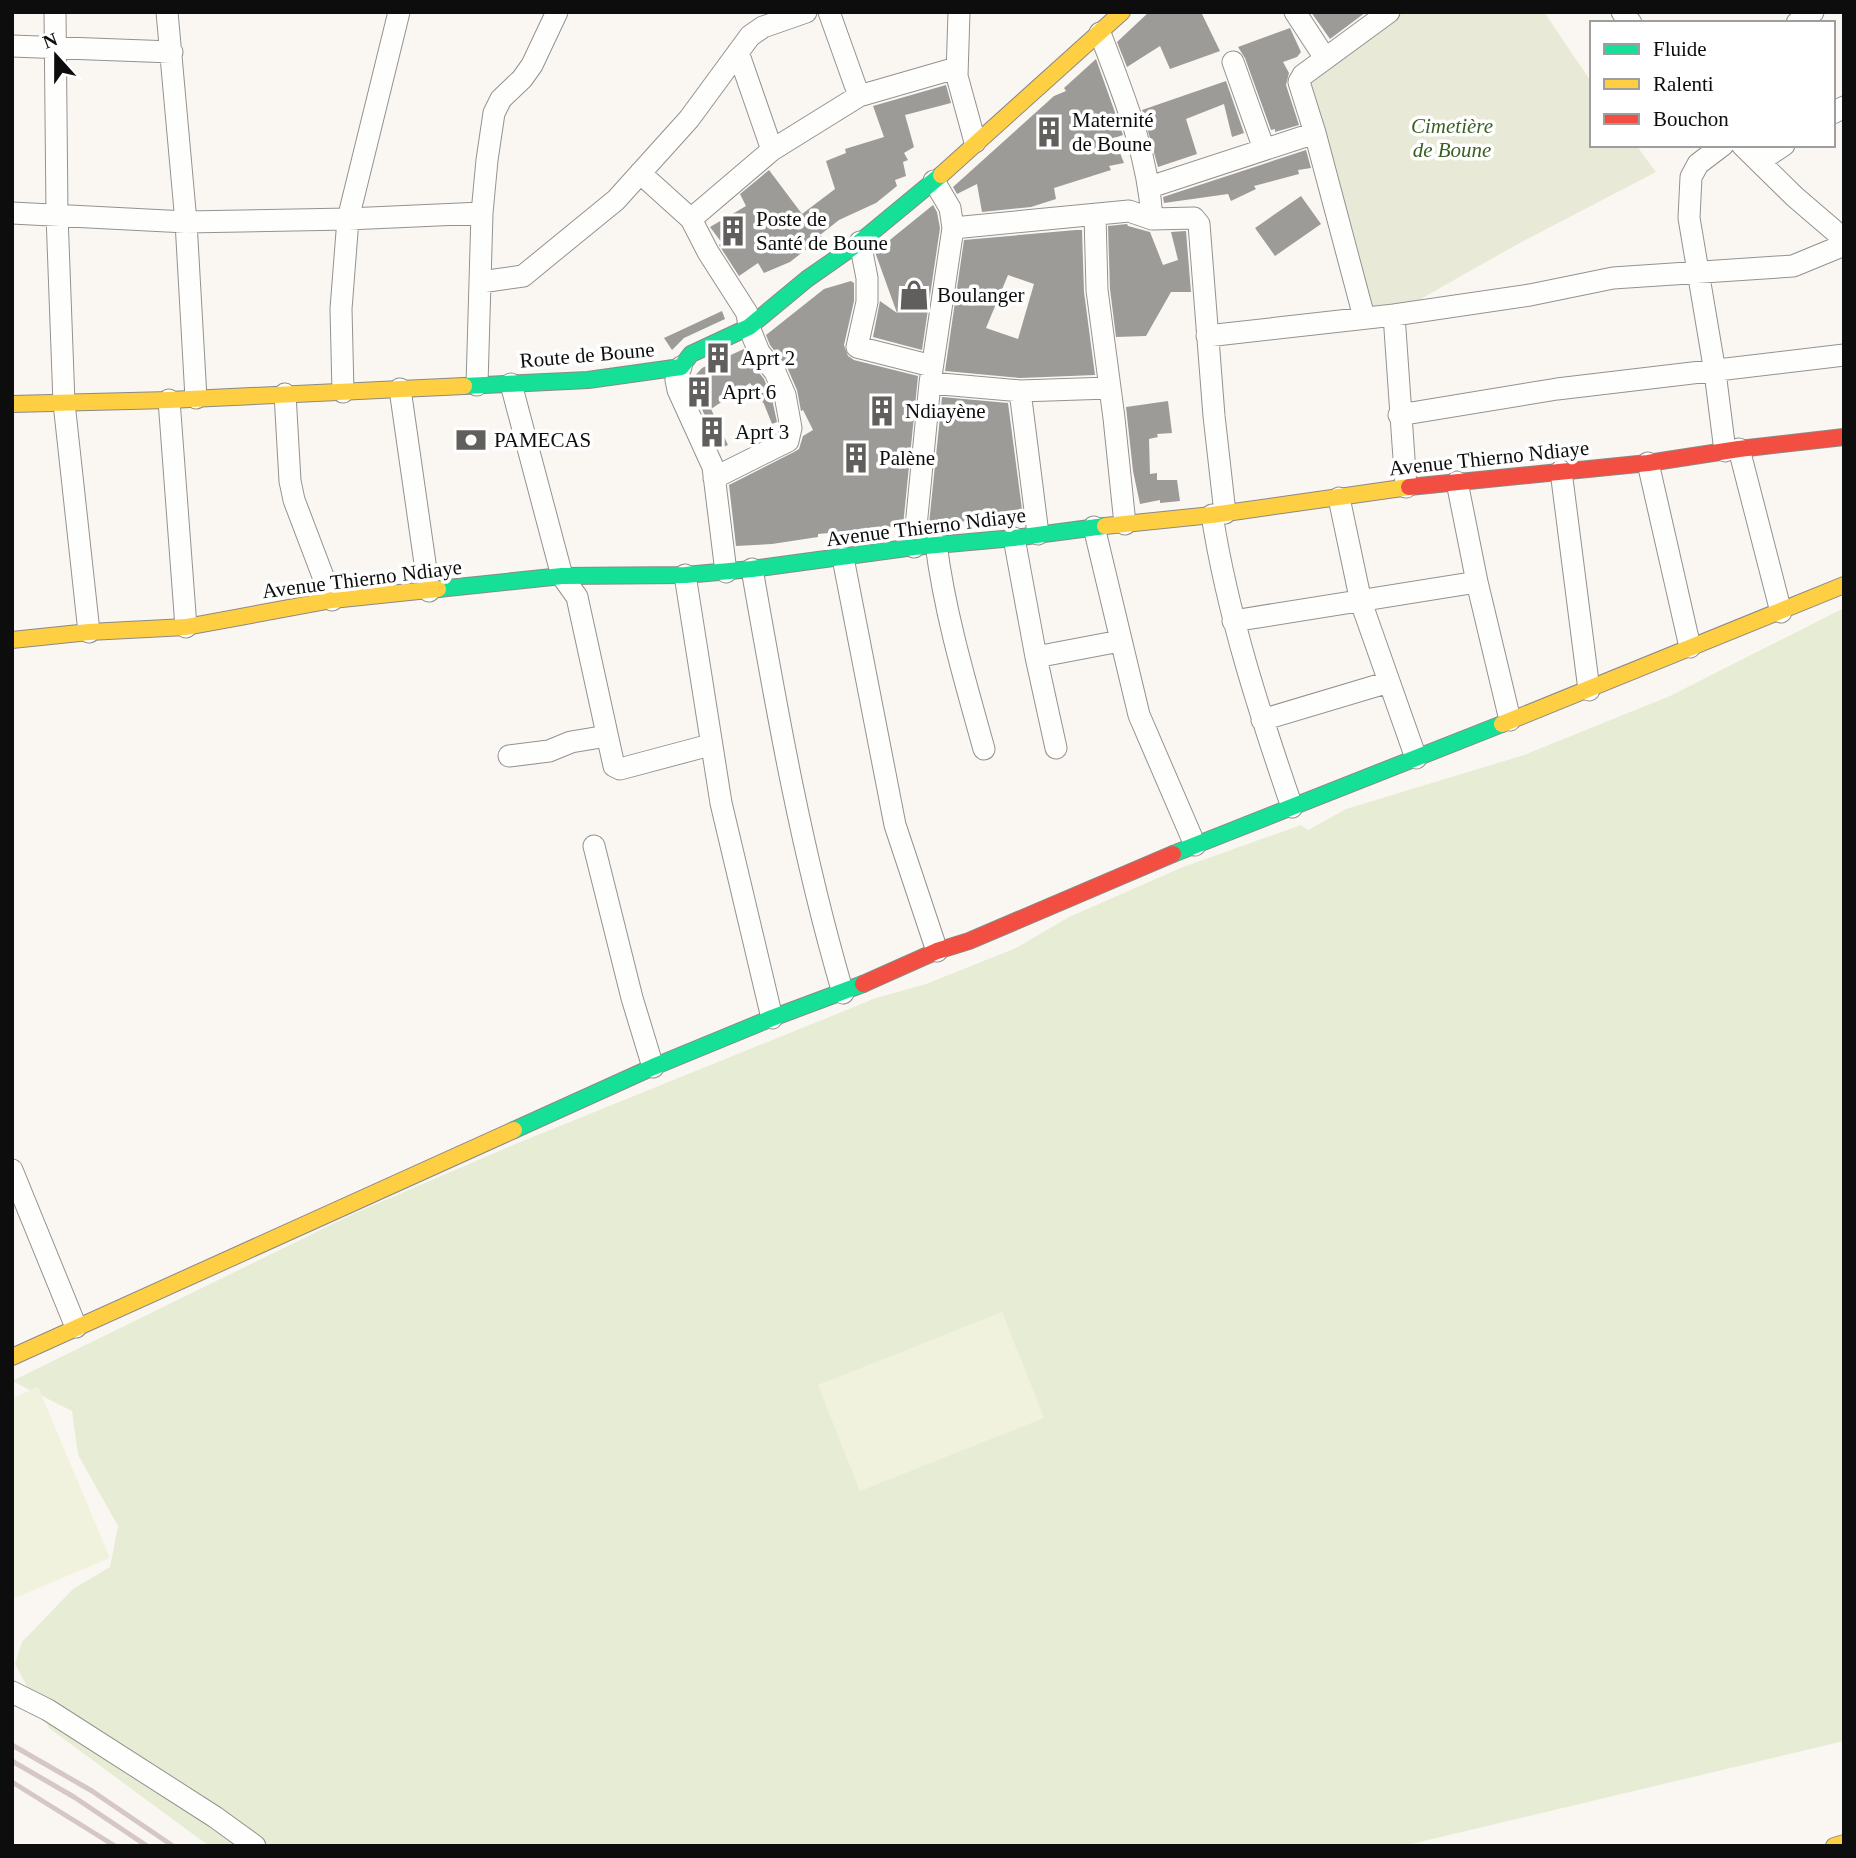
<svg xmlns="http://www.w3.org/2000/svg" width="1856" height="1858" viewBox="0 0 1856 1858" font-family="'Times New Roman',serif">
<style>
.green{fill:#e7edd4}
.cemetery{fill:#e8e9d7}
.pitch{fill:#f0f2dd}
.building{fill:#9d9b98;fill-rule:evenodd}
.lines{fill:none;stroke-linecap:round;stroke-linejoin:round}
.street-casing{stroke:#949290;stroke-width:23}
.fast-casing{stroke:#8a8987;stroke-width:18}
.slow-casing{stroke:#8a8987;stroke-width:18}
.jam-casing{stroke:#8a8987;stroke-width:18}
.street{stroke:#fefefd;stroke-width:21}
.fast{stroke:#16e098;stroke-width:16}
.slow{stroke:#ffcf43;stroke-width:16}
.jam{stroke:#f24e42;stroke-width:16}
.rail{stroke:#d5c7c8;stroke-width:5}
.labels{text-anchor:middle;stroke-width:7;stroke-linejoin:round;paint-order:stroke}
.poi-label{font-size:21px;fill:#0d0d0d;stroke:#fff;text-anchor:start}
.park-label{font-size:21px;font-style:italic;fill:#395f23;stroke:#fff}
.street-label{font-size:21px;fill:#0d0d0d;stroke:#fff}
</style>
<rect width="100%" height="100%" fill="#faf7f2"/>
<path class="green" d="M1844,608V1741L1403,1846H209L49,1728L15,1664L22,1642L73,1589L110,1567L118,1526L78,1455L72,1411L12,1381L353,1214L513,1145L876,998L926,984L1016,948L1069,917L1183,867L1301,825L1308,830L1346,809L1524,755L1670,696Z"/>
<path class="cemetery" d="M1399,12H1544L1592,83V145H1636L1656,172L1516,245L1410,305L1368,308L1307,82Z"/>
<path class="pitch" d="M1002,1312L1044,1418L860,1491L818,1385Z
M38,1387L110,1558L12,1599V1398Z"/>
<path class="building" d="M1149,12H1201L1220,51L1170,69L1160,46L1127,67L1117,42Z
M1311,12H1366L1330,39Z
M1290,28L1301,52L1297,57L1283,62L1289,73L1286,85L1299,125L1275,132V129L1271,130L1245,58L1238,47Z
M1096,59L1123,135L1114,138L1124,163L1109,166L1111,170L1054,188L1056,199L1031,207L982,212L977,184L957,194L953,187L1054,96L1066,91L1064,88Z
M1226,81L1244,133L1232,137L1224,104L1186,119L1197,154L1158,167L1142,110Z
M946,85L951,103L905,115L914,147L904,153L908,160L903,162L906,176L895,180L897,186L876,203L839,220L820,235L822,237L790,262L764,273L758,263L739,276L719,245L722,243L710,227L746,206L740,194L769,170L802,214L835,189L826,161L846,153L845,149L884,137L873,106Z
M1306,150L1311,168L1298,170L1299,174L1254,186L1256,189L1231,201L1228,194L1164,203L1163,197Z
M1301,196L1321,224L1275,256L1255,228Z
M933,205L937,212L940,228L922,350L873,337L880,301L897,313L875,252Z
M1127,224L1128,226L1150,232L1163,265L1178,260L1171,232L1186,231L1191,292H1171L1146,336L1116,337L1110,289L1108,226Z
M1076,230H1082L1084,292L1095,375L1020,378L945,371L964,240ZM1008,275L1034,284L1018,339L986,328Z
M851,281L854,283V301L844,345L848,356L854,360L918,376L903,526L818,534V537L772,544L736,546L729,485L794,452L799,449L803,436L813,430L803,410L801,411L797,390L787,367L770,345L766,335L824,289Z
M722,311L725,319L684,338L672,350L664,338Z
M744,349L749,360L764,379L772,399L777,422L772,424L764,404L750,383L711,409L728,445L719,449L690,381L702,368Z
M942,397L1008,403L1023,517L929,524Z
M1168,401L1172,433L1157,434L1158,437L1149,439L1150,474L1157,473V480H1177L1180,501L1160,503V500L1140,504L1133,471L1126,407Z"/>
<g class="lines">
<g class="street-casing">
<path id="street" d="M55,12L57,215L64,403L89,632
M167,12L186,222L196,398
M829,12L859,96
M959,12L957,76L975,142
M1295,12L1325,58
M1622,12L1631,23
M1797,23L1813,12
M1100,33C1123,94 1148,153 1152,219
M12,46L172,52
M738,52L772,150
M1233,62L1264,149
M1833,113L1844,107
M1723,145L1698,164L1691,177L1689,218L1715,372L1725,451
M1742,145L1795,197L1844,239
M1760,161L1784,145
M640,173L691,219L708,252L747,313L749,327L759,352L775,372L785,395L791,428L788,441L714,478
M1150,187L1315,133
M12,213L186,222L348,219L482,213
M1095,215L1097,290L1114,418L1125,524
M691,219L772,150L859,96L956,68
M953,228L1129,211L1152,219L1194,218L1199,224L1214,416L1225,513
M860,242L867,278V302L857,347L932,366
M481,282L523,276L616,200L689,119L750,36L763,27L806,12
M1394,315L1406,487
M1364,317L1315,133L1299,82L1303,75L1389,12
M1207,336L1394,315L1530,295L1613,278L1793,266L1844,245
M681,367L676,380L678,390L713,467L726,572
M930,383L1020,391L1109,388
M511,384L562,576L577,597L614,766L620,769L710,745
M477,385L482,213L487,160L494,113L501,99L522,79L532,65L557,12
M400,389L429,591
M1020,391L1038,534
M343,392L341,309L348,219L399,12
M285,394L290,481L294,500L332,600
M169,400L186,627
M1399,415L1557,389L1844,355
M1739,449L1781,612
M1648,463L1690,647
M1561,471L1589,690
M1457,482L1477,582L1510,720
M1339,498L1361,602L1416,758
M1212,515C1228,616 1259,711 1292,807
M1094,527L1139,715L1195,845
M1014,538L1036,657L1056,748
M936,544C945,614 965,681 984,749
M914,547L930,383L953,228L950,208L934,181
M843,558L895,825L937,951
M752,569C777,712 802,854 843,993
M685,575L721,803L772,1018
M1233,621L1477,582
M1036,657L1120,641
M1262,720L1389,682
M509,756L549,751L571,742L607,736
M594,846L632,998L653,1067
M12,1170L76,1327
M12,1692L48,1710L215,1817L255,1846"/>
</g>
<g class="fast-casing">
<path id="fast" d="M464,386L588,380L681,367L691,354L749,327L807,279L860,242L941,175
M438,589L562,576L685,575L752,569L914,547L1014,538L1105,526
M1173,854L1502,724
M514,1130L653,1067L772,1018L863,984"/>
</g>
<g class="slow-casing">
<path id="slow" d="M941,175L1122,12
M12,404L169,400L464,386
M1105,526L1212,515L1409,487
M12,640L89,632L186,627L332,600L438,589
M1502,724L1844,585
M12,1357L514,1130
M1834,1846L1844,1843"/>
</g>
<g class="jam-casing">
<path id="jam" d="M1409,487L1648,463L1739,449L1844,437
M863,984L937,951L969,941L1173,854"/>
</g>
<use href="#street" class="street"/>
<use href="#fast" class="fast"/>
<use href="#slow" class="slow"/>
<use href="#jam" class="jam"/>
<path class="rail" d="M12,1745L92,1791L173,1846
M12,1761L74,1797L147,1846
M12,1782L115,1846"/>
</g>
<defs>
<g id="building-bare" transform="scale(2.415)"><path d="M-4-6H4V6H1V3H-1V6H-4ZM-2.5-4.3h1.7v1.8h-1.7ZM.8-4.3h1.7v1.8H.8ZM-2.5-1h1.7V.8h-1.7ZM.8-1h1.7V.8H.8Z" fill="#605f5d" stroke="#fff" stroke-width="2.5" paint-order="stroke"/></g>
<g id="shop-bare" transform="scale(2.415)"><path d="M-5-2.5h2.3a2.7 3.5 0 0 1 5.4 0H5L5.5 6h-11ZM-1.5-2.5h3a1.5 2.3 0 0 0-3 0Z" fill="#605f5d" stroke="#fff" stroke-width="2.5" paint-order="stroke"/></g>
<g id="bank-bare" transform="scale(2.415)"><path d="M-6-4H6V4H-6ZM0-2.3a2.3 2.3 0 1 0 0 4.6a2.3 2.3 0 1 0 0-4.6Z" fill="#605f5d" stroke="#fff" stroke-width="2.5" paint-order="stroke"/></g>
</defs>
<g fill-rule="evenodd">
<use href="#building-bare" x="1049" y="132"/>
<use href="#building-bare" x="733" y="231"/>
<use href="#shop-bare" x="914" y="295"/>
<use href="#building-bare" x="718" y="358"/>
<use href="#building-bare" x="699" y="392"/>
<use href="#building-bare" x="882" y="411"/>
<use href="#building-bare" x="712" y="432"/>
<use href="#bank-bare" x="471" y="440"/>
<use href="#building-bare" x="856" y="458"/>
</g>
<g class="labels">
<g class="poi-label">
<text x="1072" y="127">Maternité<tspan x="1072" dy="24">de Boune</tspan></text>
<text x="756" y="226">Poste de<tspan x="756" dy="24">Santé de Boune</tspan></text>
<text x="937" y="302">Boulanger</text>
<text x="741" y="365">Aprt 2</text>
<text x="722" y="399">Aprt 6</text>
<text x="905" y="418">Ndiayène</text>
<text x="735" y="439">Aprt 3</text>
<text x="494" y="447">PAMECAS</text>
<text x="879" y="465">Palène</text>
</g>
<g class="park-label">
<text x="1452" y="133">Cimetière<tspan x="1452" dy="24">de Boune</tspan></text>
</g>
<g class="street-label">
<text transform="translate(587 355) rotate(-5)" y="7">Route de Boune</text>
<text transform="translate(1489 458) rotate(-6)" y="7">Avenue Thierno Ndiaye</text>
<text transform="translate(926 527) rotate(-7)" y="7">Avenue Thierno Ndiaye</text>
<text transform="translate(362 579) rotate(-7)" y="7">Avenue Thierno Ndiaye</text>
</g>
</g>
<rect width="1856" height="1858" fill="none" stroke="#0d0d0d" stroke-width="28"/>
<rect x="1590" y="21" width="245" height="126" fill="#ffffff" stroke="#9e9e9e" stroke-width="2"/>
<rect x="1604" y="44" width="35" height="10" fill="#16e098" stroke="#9e9e9e" stroke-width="2"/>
<text x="1653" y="56" font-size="21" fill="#0d0d0d">Fluide</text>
<rect x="1604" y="79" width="35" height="10" fill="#ffcf43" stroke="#9e9e9e" stroke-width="2"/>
<text x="1653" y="91" font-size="21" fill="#0d0d0d">Ralenti</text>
<rect x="1604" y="114" width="35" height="10" fill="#f24e42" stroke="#9e9e9e" stroke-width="2"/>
<text x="1653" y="126" font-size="21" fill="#0d0d0d">Bouchon</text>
<g transform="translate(56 56) rotate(339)" stroke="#ffffff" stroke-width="5" paint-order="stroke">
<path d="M0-5L12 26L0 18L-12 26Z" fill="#0d0d0d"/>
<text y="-10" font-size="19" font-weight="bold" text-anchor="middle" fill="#0d0d0d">N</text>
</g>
</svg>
